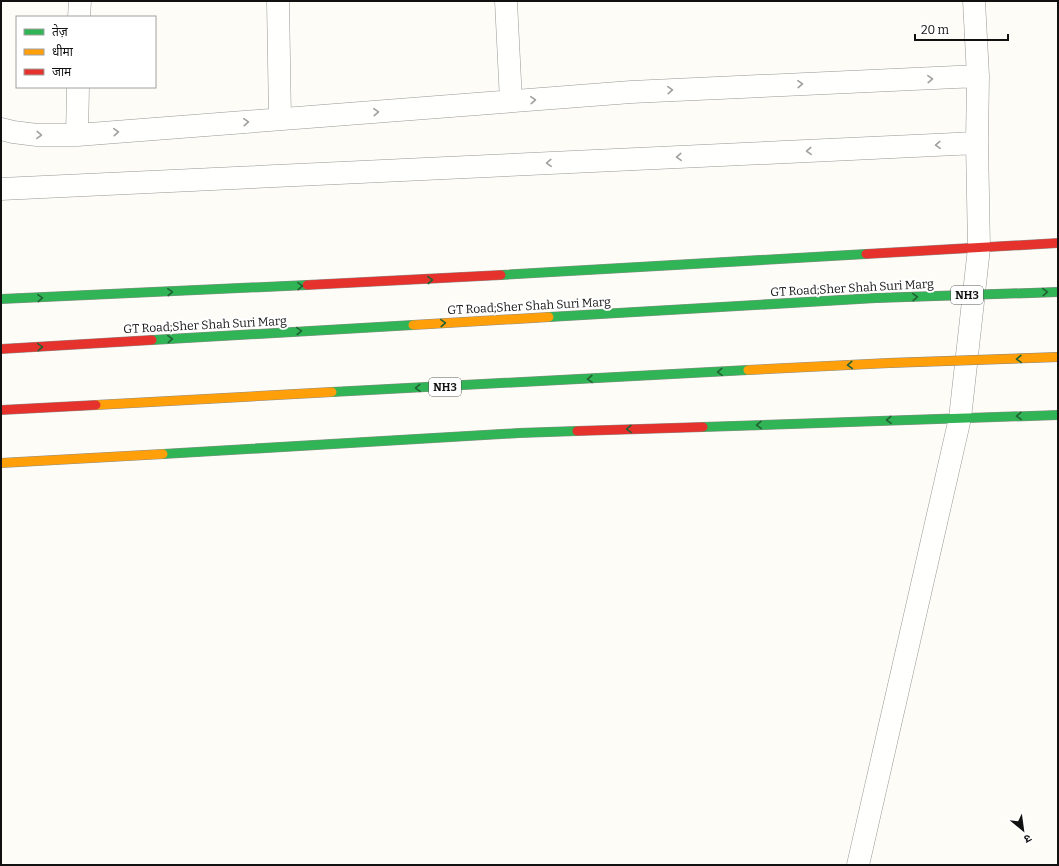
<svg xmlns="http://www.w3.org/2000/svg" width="1059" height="866" viewBox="0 0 1059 866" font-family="Bitter,'Noto Sans Devanagari',serif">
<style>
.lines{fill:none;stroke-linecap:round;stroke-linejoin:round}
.street-casing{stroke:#979795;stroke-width:23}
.fast-casing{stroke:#8e8d8b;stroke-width:10}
.slow-casing{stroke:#8e8d8b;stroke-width:10}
.jam-casing{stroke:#8e8d8b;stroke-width:10}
.street{stroke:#fffffe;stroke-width:22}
.fast{stroke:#30b455;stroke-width:9}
.slow{stroke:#ff9f0a;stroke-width:9}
.jam{stroke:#e5322d;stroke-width:9}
.fast-bridge-casing{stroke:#858482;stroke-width:10;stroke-linecap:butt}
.slow-bridge-casing{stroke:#858482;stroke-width:10;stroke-linecap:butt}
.fast-bridge{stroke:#30b455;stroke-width:9}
.slow-bridge{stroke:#ff9f0a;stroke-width:9}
.oneway{stroke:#a0a09f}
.oneway2{stroke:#206233}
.labels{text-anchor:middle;stroke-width:4;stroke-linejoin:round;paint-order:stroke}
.shield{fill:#fff;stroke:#585858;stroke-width:1}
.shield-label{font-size:11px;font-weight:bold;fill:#111}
.street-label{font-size:12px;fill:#111;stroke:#fff}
</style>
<rect width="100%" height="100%" fill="#fdfcf7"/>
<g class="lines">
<g class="street-casing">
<path id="street" d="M278,1L280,119
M506,1L511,101
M79,17L80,1
M1,129L13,132L37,135H77L631,92L978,76
M77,135L78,87
M1,189L977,143
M858,865L960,418L979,248L977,143L978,76L974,1"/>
</g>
<g class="fast-casing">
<path id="fast" d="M501,275L866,254
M1,299L307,285
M549,317L876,298
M152,340L413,325
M332,392L748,370
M703,427L1058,415
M163,454L519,433L577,431"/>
</g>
<g class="slow-casing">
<path id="slow" d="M413,325L549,317
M748,370L889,363
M96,405L332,392
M1,463L163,454"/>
</g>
<g class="jam-casing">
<path id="jam" d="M866,254L1058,243
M307,285L501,275
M1,349L152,340
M1,410L96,405
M577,431L703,427"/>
</g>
<use href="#street" class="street"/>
<use href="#fast" class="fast"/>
<use href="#slow" class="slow"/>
<use href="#jam" class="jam"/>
<g class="fast-bridge-casing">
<path id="fast-bridge" d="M876,298L1058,292"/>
</g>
<g class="slow-bridge-casing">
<path id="slow-bridge" d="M889,363L1058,357"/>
</g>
<use href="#fast-bridge" class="fast-bridge"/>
<use href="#slow-bridge" class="slow-bridge"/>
</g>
<defs><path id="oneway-chevron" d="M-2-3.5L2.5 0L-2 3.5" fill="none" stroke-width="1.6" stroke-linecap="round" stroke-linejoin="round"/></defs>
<g class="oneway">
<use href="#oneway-chevron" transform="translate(930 79) rotate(-3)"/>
<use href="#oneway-chevron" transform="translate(800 84) rotate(-3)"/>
<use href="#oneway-chevron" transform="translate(670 90) rotate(-3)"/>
<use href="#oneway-chevron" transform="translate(533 100) rotate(-4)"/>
<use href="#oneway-chevron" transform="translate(376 112) rotate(-4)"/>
<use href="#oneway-chevron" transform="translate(246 122) rotate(-4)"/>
<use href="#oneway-chevron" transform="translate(116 132) rotate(-4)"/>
<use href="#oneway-chevron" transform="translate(39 135) rotate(2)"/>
<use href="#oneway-chevron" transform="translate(938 145) rotate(177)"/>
<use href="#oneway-chevron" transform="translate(809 151) rotate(177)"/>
<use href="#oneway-chevron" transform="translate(679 157) rotate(177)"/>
<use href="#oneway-chevron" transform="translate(549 163) rotate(177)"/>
</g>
<g class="oneway2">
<use href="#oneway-chevron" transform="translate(430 280) rotate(-3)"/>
<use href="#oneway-chevron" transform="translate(300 286) rotate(-3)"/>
<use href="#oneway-chevron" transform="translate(170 292) rotate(-3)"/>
<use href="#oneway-chevron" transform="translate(1045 292) rotate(-2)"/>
<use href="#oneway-chevron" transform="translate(915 297) rotate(-2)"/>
<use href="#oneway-chevron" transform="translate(40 298) rotate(-3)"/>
<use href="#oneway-chevron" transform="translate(443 323) rotate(-3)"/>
<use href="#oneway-chevron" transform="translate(299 331) rotate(-3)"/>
<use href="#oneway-chevron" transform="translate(170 339) rotate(-3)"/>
<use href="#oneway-chevron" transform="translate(40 347) rotate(-3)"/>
<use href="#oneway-chevron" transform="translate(1019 359) rotate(178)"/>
<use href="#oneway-chevron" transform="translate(850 365) rotate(177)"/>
<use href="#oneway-chevron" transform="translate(720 372) rotate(177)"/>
<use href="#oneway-chevron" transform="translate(590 379) rotate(177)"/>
<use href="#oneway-chevron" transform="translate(418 388) rotate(177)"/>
<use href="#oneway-chevron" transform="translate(1019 416) rotate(178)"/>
<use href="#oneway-chevron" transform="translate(889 420) rotate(178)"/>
<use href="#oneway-chevron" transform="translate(759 425) rotate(178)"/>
<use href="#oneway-chevron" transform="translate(629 429) rotate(178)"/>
</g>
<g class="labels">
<g class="shield">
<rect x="951" y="286" width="32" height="18" rx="3"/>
<rect x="429" y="378" width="32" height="18" rx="3"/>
</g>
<g class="shield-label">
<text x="967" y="299">NH3</text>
<text x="445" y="391">NH3</text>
</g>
<g class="street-label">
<text transform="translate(852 288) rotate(-3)" y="4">GT Road;Sher Shah Suri Marg</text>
<text transform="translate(529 306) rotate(-3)" y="4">GT Road;Sher Shah Suri Marg</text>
<text transform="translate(205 325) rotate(-3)" y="4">GT Road;Sher Shah Suri Marg</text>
</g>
</g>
<rect width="1059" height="866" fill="none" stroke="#111111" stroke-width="4"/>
<rect x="16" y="16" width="140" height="72" fill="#ffffff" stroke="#a0a0a0"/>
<rect x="24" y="29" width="20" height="6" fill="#30b455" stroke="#a0a0a0"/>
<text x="52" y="36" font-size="12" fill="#111111">तेज़</text>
<rect x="24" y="49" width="20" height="6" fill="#ff9f0a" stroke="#a0a0a0"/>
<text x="52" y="56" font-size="12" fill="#111111">धीमा</text>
<rect x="24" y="69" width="20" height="6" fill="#e5322d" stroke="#a0a0a0"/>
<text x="52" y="76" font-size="12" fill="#111111">जाम</text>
<g transform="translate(1023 830) rotate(151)" stroke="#ffffff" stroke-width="3" paint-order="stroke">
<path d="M0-3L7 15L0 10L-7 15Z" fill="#111111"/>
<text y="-6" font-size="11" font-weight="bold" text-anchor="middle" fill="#111111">उ</text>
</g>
<path d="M915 34v6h93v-6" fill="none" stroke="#111111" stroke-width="2"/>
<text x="921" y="34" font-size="12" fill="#111111" stroke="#ffffff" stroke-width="3" paint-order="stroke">20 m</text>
</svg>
